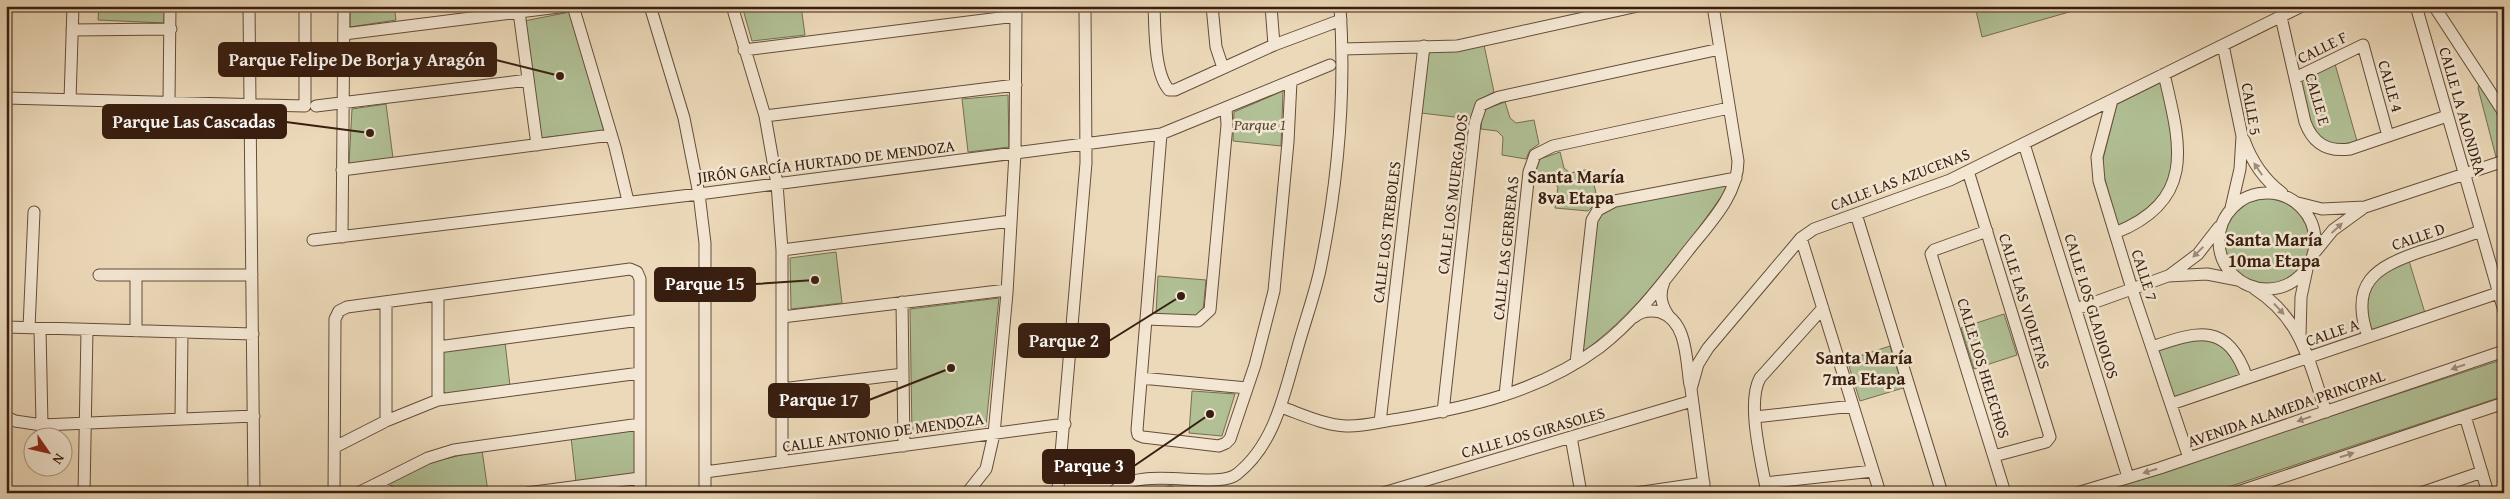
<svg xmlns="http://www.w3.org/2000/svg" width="2510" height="499" viewBox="0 0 2510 499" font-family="'Gentium Book Plus',serif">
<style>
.green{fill:#b1c095;stroke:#746f52}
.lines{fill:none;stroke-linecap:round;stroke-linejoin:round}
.minor-casing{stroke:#654d3a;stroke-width:13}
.minor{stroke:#f3e6d2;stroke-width:11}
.oneway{fill:#9f8c7b}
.labels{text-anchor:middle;stroke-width:5;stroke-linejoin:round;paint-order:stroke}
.street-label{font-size:16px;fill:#381e10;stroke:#f3e6d2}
.park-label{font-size:16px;font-style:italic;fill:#564631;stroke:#f3e6d2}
.neighbourhood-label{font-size:18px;font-weight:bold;fill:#381e10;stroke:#f3e6d2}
.leader{fill:none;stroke:#381e10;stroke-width:2}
.callout-dot{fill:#381e10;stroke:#f3e6d2;stroke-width:2}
.callout{fill:#381e10;stroke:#381e10;stroke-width:2}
.callout-label{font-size:18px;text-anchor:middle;font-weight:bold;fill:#fff}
</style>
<rect width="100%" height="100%" fill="#ecd9b9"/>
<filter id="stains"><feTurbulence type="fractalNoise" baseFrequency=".004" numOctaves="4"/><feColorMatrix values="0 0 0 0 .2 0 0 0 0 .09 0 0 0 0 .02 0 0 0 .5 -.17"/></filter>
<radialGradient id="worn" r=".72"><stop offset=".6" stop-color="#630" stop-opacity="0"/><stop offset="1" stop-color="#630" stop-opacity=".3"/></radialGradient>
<path class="green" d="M99,6H165L164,23L98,20Z
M350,6H394L396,20L350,27Z
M742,6H801L805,35L752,41Z
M1975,6H2090L1982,37Z
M570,12L604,131L540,138L524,21Z
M1484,45L1494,92L1477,101L1471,119L1421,113L1429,52Z
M2335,64L2357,141C2309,155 2308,116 2299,80Z
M2161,82C2175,147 2189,192 2118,227L2104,176L2102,163L2117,104Z
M2479,85L2504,121V154L2496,157L2478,88Z
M1283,91L1281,146L1233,141L1234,112Z
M1008,95L1009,147L968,152L962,99Z
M1505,102L1510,118L1516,123L1534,120L1539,144L1530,150L1526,159L1502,155L1503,137L1497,131L1481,129L1482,116L1486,109Z
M386,104L393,158L349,164L352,109Z
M1560,152L1564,168L1570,173L1590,169L1598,201L1588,211L1555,208L1558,187L1551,181L1535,179L1537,166L1540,159Z
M1730,184C1687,245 1643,307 1583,352L1595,226L1600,214L1615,206Z
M2223 241a44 44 0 1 1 88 0a44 44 0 1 1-88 0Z
M836,252L842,303L791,309L790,258Z
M2409,261L2425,313L2369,331C2363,285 2368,281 2409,261Z
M1158,276L1206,280L1203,311L1196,317L1156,314Z
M999,298L986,426L912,435L910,309Z
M2004,314L2017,355L1974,369L1961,328Z
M2199,337C2226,346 2229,350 2241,376L2173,398L2157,350Z
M505,342L510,386L442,395L441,351Z
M1890,346L1903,388L1860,401L1847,360Z
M2504,359V396L2210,493H2097Z
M1192,391L1235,394L1222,436L1189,433Z
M636,428V473L576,482L571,437Z
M482,450L488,492L398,493L387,484L428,463Z"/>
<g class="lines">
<g class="minor-casing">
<path id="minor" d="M249,6L254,493
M573,6L615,147L628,201
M650,6L684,118L699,194L705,243V493
M732,6L765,116L777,184L782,250V462
M1154,6C1155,28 1154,73 1169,90H1175L1274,45L1341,20
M1212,6L1216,47L1223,68
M1271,6L1274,45
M2416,6L2504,311
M2434,6L2504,113
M519,12L537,145
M2281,17L2305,122C2313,144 2328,152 2350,149L2447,116
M72,30L171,29
M344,34L567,6
M2223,45L2242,136L2240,169L2231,208
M1343,49L1457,46L1638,6
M744,50L1016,16
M2295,78L2363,45L2388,136
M6,98L305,106V6
M70,100L73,6
M2112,100L2097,157L2099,181L2132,289L2189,458
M169,102L170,6
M316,106L528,80
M765,116L1016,85
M1161,134L1137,430L1138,435L1143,437L1219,446L1226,443L1230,439L1255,365L1274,291L1288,142L1291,81
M2244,140C2252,162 2263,179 2282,193
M2024,144L2128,477
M342,170L611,135
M1968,171L2050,437L2046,442L1994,456
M2219 241a48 48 0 1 1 96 0a48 48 0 1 1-96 0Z
M2298,203L2322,209L2365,207L2504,161
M1856,214L1942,493
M1987,231L1934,250L1931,254L2005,493
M2115,233C2198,200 2180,143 2164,74
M342,237L344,6
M1801,238L1880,493
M313,240L699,194L1161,134L1330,65
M782,250L1011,221
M2315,252L2333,230L2362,209
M99,275H252
M2170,275L2198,254L2219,227
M1664,282C1658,296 1662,307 1670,318
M2255,289C2302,319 2309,362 2326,412
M438,295V400
M902,302L904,446
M2076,309L2168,276L2207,274L2238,280
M782,317L1007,290
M1634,317C1641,311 1651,310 1660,312C1688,321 1686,362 1690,385
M1146,319L1198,321L1210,310L1227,125L1226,108
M6,327L253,334
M29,328L34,212
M40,329L42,425
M136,331V275
M2300,336L2301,297L2307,269
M2368,337C2349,283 2375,267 2422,251C2442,245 2461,238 2481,231
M438,347L640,320
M2152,347C2198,331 2228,322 2247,378
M1576,363L1592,220L1598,210L1615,201L1736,178
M1141,378L1247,388
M782,389L903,374
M1505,395L1529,172L1535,155L1553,146L1729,108
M2171,404L2504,291
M1281,407C1301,414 1324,425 1346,426C1363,427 1382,421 1399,419C1471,407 1541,391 1600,347C1634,321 1661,285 1687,252C1707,226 1738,196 1738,161L1713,6
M1443,412L1475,123L1481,105L1499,97L1720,49
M2465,416L2488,493
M6,417L15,421L42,425L254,416
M1755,417L1853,406
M181,418L182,333
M386,421V302
M1380,422L1424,46
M1571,437L1581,493
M335,447L386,421L438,400L640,373
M705,472L1065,424
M378,483L391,493
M1765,483L1873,471
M1058,488L1086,163L1085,6
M1170,492V493
M84,493L87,330
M334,493L335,319L339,311L347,307L630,269L637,272L640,279V493
M358,493L428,458L454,450L640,424
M527,493L640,478
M967,493L986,469L994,434L1007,293L1015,153L1016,6
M1113,493C1135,463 1217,491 1237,474C1275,444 1284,394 1297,350C1304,324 1314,297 1320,270C1338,183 1346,95 1340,6
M1383,493L1692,401
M1636,493L1704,483
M1705,493L1691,389L1698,364L1708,348L1801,238L1814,229L1950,180L2302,6
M1767,493C1762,464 1746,403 1760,378L1823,308
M2077,493L2160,468L2504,351
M2235,493L2504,403
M2421,493L2482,472"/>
</g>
<use href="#minor" class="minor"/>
</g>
<defs><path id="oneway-solid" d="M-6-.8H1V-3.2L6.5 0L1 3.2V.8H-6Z" transform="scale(1.25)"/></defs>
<g class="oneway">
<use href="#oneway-solid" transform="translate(2258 169) rotate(-124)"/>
<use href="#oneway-solid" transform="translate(2337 228) rotate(-43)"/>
<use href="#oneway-solid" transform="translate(2198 252) rotate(135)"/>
<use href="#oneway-solid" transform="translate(2279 309) rotate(47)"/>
<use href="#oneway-solid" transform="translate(2458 367) rotate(161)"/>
<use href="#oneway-solid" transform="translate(2304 419) rotate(161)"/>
<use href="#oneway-solid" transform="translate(2347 455) rotate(-18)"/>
<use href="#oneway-solid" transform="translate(2150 471) rotate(163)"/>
</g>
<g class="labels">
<g class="street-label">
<text transform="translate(2322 47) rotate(-26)" y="6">CALLE F</text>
<text transform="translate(2391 86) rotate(74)" y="6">CALLE 4</text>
<text transform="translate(2318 99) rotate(74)" y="6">CALLE E</text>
<text transform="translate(2252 109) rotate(80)" y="6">CALLE 5</text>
<text transform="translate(2463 111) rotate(74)" y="6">CALLE LA ALONDRA</text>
<text transform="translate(826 161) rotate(-7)" y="6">JIRÓN GARCÍA HURTADO DE MENDOZA</text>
<text transform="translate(1900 179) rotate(-21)" y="6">CALLE LAS AZUCENAS</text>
<text transform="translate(1452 194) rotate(-83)" y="6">CALLE LOS MUERGADOS</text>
<text transform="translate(1386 232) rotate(-83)" y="6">CALLE LOS TREBOLES</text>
<text transform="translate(2418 236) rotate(-19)" y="6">CALLE D</text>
<text transform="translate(1505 248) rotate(-84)" y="6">CALLE LAS GERBERAS</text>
<text transform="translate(2145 275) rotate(72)" y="6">CALLE 7</text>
<text transform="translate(2025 301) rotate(73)" y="6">CALLE LAS VIOLETAS</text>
<text transform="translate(2092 306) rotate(73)" y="6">CALLE LOS GLADIOLOS</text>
<text transform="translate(2332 332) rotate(-19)" y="6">CALLE A</text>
<text transform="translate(1984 368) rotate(73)" y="6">CALLE LOS HELECHOS</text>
<text transform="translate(2286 408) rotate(-19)" y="6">AVENIDA ALAMEDA PRINCIPAL</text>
<text transform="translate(883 432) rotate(-8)" y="6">CALLE ANTONIO DE MENDOZA</text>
<text transform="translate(1533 432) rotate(-16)" y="6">CALLE LOS GIRASOLES</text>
</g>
<g class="park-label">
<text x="1260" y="130">Parque 1</text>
</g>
<g class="neighbourhood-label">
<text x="1576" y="183">Santa María<tspan x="1576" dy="21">8va Etapa</tspan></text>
<text x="2274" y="246">Santa María<tspan x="2274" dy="21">10ma Etapa</tspan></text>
<text x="1864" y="364">Santa María<tspan x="1864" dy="21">7ma Etapa</tspan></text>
</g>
</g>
<path class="leader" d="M560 76L496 60M370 133L286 122M815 280L755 284M1181 296L1109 341M951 368L869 400M1210 414L1134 466"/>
<g class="callout-dot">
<circle cx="560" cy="76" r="5"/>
<circle cx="370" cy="133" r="5"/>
<circle cx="815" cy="280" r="5"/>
<circle cx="1181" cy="296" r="5"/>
<circle cx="951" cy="368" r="5"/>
<circle cx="1210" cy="414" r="5"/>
</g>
<g class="callout">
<rect x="219" y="43" width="277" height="33" rx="5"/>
<rect x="103" y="105" width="183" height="33" rx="5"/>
<rect x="655" y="268" width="100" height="33" rx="5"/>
<rect x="1019" y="324" width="90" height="33" rx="5"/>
<rect x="769" y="384" width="100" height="33" rx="5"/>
<rect x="1043" y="450" width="91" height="33" rx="5"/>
</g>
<g class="callout-label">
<text x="357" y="66">Parque Felipe De Borja y Aragón</text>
<text x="194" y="128">Parque Las Cascadas</text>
<text x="705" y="290">Parque 15</text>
<text x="1064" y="347">Parque 2</text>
<text x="819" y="406">Parque 17</text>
<text x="1089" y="472">Parque 3</text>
</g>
<rect width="2510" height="499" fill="none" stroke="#ecd9b9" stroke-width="25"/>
<rect x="8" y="8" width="2495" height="484" fill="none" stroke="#381e10" stroke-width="2.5"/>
<rect x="12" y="12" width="2485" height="474" fill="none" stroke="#381e10"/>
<g transform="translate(48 452) rotate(124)"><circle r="24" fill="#f3e6d2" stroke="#a89684"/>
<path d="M0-4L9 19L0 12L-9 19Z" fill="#8f2418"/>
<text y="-8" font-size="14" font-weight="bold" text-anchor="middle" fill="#381e10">N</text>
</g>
<rect width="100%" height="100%" filter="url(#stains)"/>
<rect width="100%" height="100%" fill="url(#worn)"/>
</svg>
